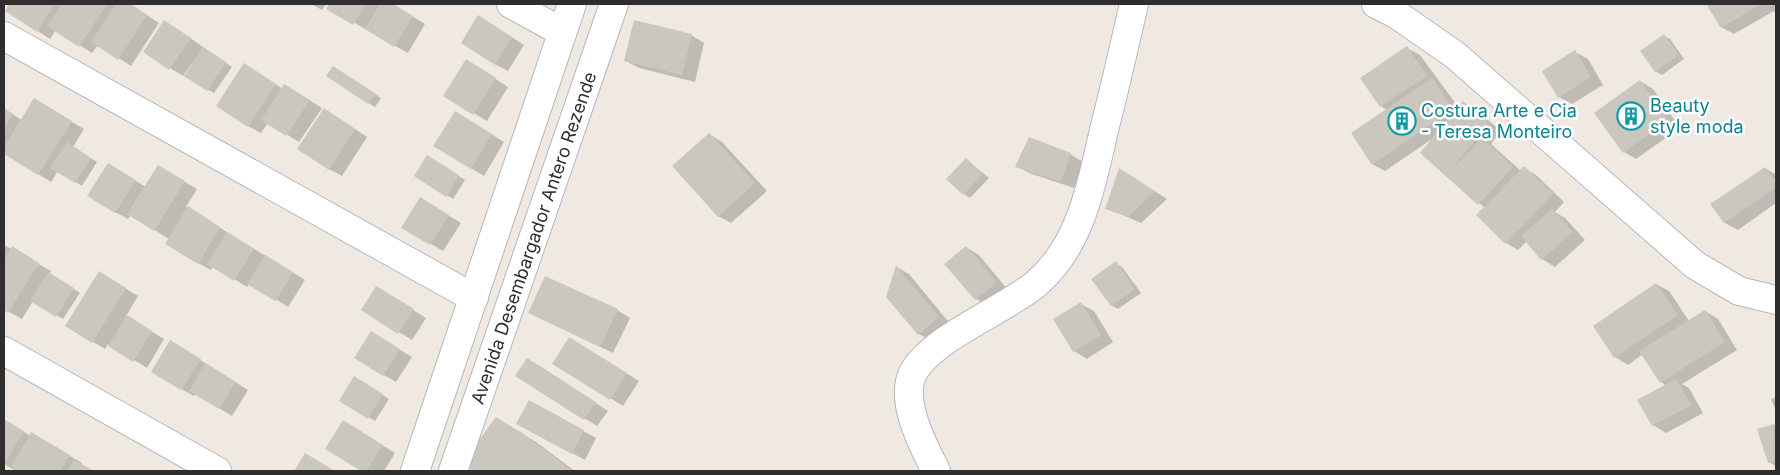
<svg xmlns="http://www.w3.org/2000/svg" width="1780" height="475" viewBox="0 0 1780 475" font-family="Inter,sans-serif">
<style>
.shadow{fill:#0003}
.building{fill:#cbc7bf}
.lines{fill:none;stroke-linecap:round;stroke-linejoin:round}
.minor-casing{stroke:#b4b7c1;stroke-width:30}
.minor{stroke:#fff;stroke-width:28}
.labels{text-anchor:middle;stroke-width:5;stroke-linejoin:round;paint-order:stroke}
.culture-label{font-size:18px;fill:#0d838f;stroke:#fff;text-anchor:start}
.street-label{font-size:18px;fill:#2e2e2e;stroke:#fff}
</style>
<rect width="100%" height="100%" fill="#efe9e1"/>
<path class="shadow" d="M11,4H130L159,23L131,66L98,45L92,53L56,30L50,39L6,11Z
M311,4H326L322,10Z
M331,4H392L425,24L408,53L328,8Z
M1708,4H1776V15L1774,11L1734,34L1721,27Z
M491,24L524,45L508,71L495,64Z
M177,29L232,67L214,93L208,90L192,63L183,76L144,52Z
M691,35L704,43L695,82L639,68L626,61Z
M1664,36L1670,39L1684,59L1662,75L1655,71Z
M1407,48L1420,55L1459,108L1463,103L1476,110L1501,131L1491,144L1521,171L1524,168L1536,175L1564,202L1555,212L1565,218L1585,240L1555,267L1542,259L1527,241L1518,250L1506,243L1485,208L1422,153L1432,139L1385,171L1372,164L1387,110L1381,106Z
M1575,52L1588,59L1603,85L1572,104L1559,97Z
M479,68L508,87L487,121L445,96Z
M340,71L381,98L375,107L327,76Z
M257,72L283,89L298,93L322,108L299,142L268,123L261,133L248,126Z
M1640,81L1653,89L1680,128L1636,159L1624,152Z
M47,107L84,129L73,147L97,162L82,186L58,171L51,182L4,153V109L22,120Z
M337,117L367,137L342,176L329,169Z
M468,120L504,142L484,176L471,168Z
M709,134L722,142L767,191L731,223L718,216Z
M1070,154L1083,162L1074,188L1029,173L1017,166Z
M428,157L465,180L453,199L416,176Z
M966,159L989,178L970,198L964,194Z
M1765,168L1776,175V181L1771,177L1776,185V203L1738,230L1725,223L1712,205Z
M121,172L146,187L171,174L197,189L186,207L305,280L288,307L250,283L247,287L213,266L211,270L198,263L169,239L131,215L128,219L115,212Z
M1132,177L1167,199L1141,223L1107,208Z
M421,199L461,223L443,251L403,227Z
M4,245L51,271L50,274L80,293L63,319L33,301L22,319L4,309Z
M966,247L979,255L1008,290L989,306L976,299L946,264Z
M1116,263L1122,267L1141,293L1118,309L1112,306L1093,279Z
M897,267L909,274L951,325L932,341L919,334Z
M112,280L138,296L126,316L164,339L147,368L108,344L105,349L93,342Z
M1656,284L1669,291L1689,321L1705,311L1718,319L1737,350L1682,384L1689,388L1703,413L1666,433L1653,425L1667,386L1661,382L1643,354L1628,365L1615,357L1594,327Z
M389,295L426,318L412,340L362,310Z
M1081,304L1094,311L1113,342L1087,359L1074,351L1054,320Z
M617,310L630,318L613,353L530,313Z
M384,340L412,357L396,382L384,375Z
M582,346L639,381L623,406L554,363Z
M183,349L248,390L232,416L196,394L194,396L181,389Z
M540,366L608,411L597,426L517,376Z
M354,377L389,399L375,421L340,400Z
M1776,397V411L1771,399Z
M530,402L596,438L585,460L530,430Z
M497,418L536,442L575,471H475L464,463Z
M4,421L31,436L32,434L82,463L81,465L91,471L18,469L16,471L4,464Z
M1774,425L1776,426L1775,466L1769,462L1759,430Z
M356,429L395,453L384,471H363L327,449Z"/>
<path class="building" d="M9,4H55L37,32L5,11Z
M62,4H107L79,47L47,26Z
M116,4H131L147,15L118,60L91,42Z
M329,4H366L353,25L326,9Z
M380,4H393L413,16L394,47L365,29Z
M1706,4H1761L1721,28Z
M478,15L512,37L495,65L461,43Z
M164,20L191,38L169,70L143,52Z
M634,20L692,34L682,75L624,61Z
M1664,34L1679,55L1655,72L1640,51Z
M1407,46L1427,76L1380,107L1360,78Z
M203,47L226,62L207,91L184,76Z
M1575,50L1591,77L1558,98L1542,71Z
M466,59L496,78L473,115L443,96Z
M244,63L276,84L248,127L216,106Z
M333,66L376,94L368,104L326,76Z
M1432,78L1453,109L1372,165L1351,133Z
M1640,80L1668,120L1623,153L1594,113Z
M284,84L310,100L286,136L261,120Z
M34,98L72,121L38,175L4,154V147Z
M1463,101L1489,123L1450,171L1482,138L1513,167L1478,205L1420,153Z
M4,108L13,114L4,129Z
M324,108L355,129L329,170L297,149Z
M455,111L492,134L471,169L433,146Z
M709,133L755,183L718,217L672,166Z
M1029,137L1071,153L1061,182L1015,167Z
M67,142L91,158L75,183L50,168Z
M427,155L459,175L446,197L414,176Z
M966,158L983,174L963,195L946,179Z
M108,163L136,180L115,213L87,196Z
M158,165L185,181L154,231L127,214Z
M1524,166L1553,194L1505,244L1476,215Z
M1765,167L1776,183V188L1724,223L1710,204Z
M1119,168L1155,191L1128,217L1105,209Z
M420,197L449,215L430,245L401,228Z
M188,206L220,227L198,264L165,244Z
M1552,209L1573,232L1541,260L1521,236Z
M227,232L254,249L234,281L207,264Z
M12,246L39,263L8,313L4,310V260Z
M966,246L997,282L975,300L944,264Z
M265,255L293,272L275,301L247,284Z
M1116,261L1135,289L1111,306L1091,279Z
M896,265L939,317L918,335L886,297Z
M99,271L126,288L92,343L65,326Z
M48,272L74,288L56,317L30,301Z
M545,276L618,309L600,347L528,313Z
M1656,283L1678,315L1614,358L1593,326Z
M376,286L414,309L398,334L361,310Z
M1081,302L1101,335L1073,352L1053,319Z
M1705,310L1725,342L1660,383L1639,351Z
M127,315L152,331L133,362L108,346Z
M371,331L400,349L383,376L354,358Z
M569,337L627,373L610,400L552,364Z
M170,340L201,359L181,390L151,372Z
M527,358L596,402L584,420L515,376Z
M205,363L236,382L219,409L189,391Z
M354,376L383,394L368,419L339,401Z
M1676,379L1691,405L1652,426L1637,400Z
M529,400L584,430L572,454L516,424Z
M496,417L517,432L518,430L573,471H473L462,463Z
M4,419L24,431L4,465Z
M343,420L383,445L366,471H361L325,449Z
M1774,424L1776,460L1768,463L1757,429Z
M31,432L70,455L60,471H19L11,467Z
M305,453L335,471H294Z
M74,460L94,471H67Z"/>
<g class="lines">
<g class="minor-casing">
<path id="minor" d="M511,4L562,32
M1376,4L1396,14L1455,55L1695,265L1739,291L1776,300
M4,36L474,298
M4,351L217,471
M415,471L572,4
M453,471L614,4
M936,471C923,445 898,399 914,371C934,337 1005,310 1037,283C1084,242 1092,179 1106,122C1116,83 1125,43 1134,4"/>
</g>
<use href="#minor" class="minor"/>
</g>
<defs>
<g id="building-ring" transform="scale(1.4375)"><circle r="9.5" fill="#fff" stroke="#0f9aa8" stroke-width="1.5"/><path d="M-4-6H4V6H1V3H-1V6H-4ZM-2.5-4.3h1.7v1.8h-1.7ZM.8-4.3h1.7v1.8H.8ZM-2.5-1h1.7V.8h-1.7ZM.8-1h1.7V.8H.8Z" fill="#0f9aa8"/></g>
</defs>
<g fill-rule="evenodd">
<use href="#building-ring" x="1631" y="116"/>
<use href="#building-ring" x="1402" y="121"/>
</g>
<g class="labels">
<g class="culture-label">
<text x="1650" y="112">Beauty<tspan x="1650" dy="21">style moda</tspan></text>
<text x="1421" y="117">Costura Arte e Cia<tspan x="1421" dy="21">- Teresa Monteiro</tspan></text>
</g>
<g class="street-label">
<text transform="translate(534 238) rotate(-71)" y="6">Avenida Desembargador Antero Rezende</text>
</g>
</g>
<rect width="1780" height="475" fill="none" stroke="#2e2e2e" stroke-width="10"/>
</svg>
